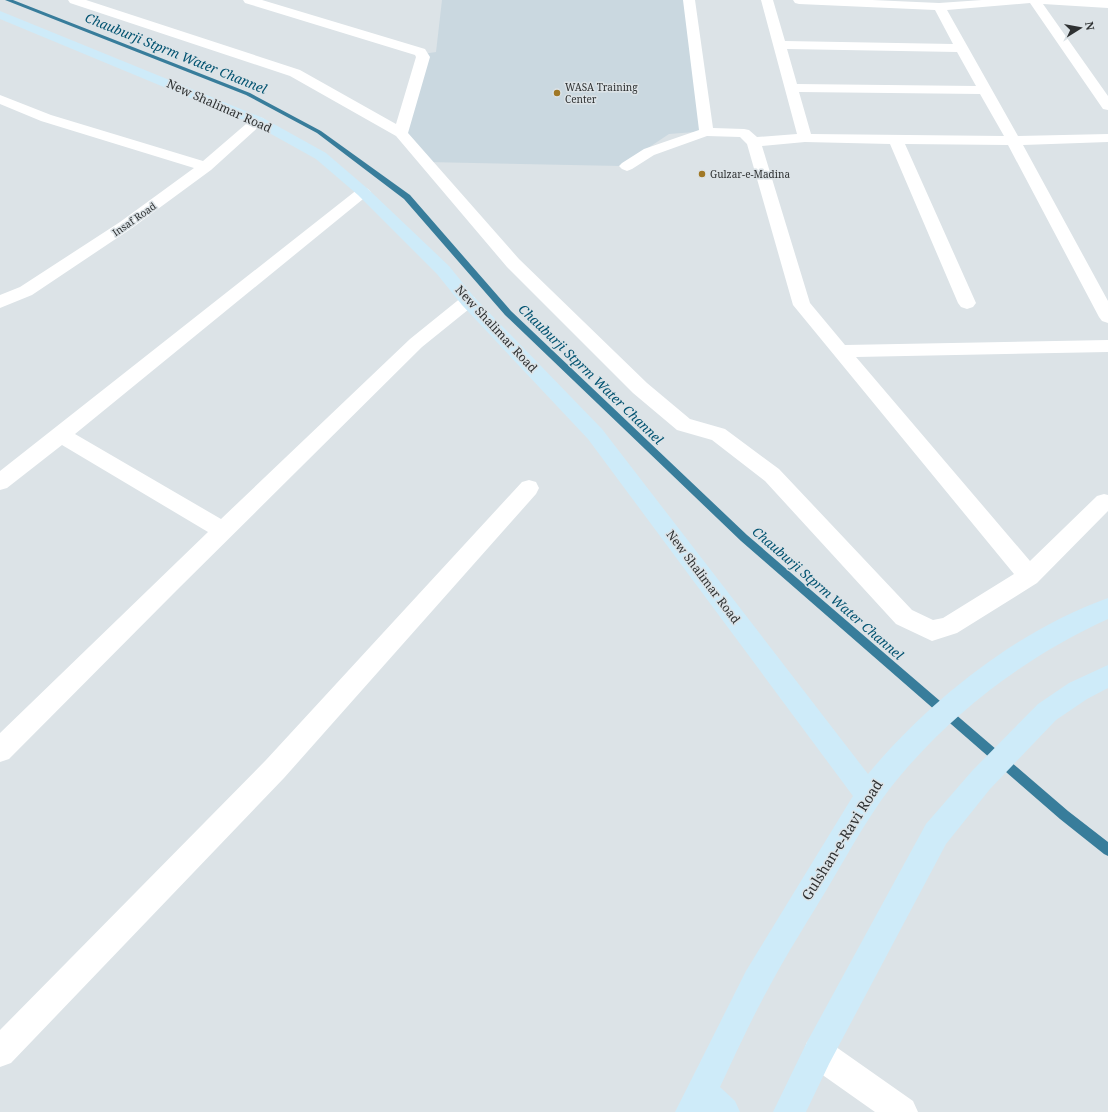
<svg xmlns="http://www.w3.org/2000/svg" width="1108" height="1112" viewBox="0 0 1108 1112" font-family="'Noto Serif',serif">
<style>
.built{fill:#cad8e0}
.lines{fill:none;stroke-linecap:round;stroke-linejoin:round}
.stream{fill:#387d9b;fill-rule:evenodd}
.street{fill:#fff;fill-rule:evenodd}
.secondary{fill:#ceebf9;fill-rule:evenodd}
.poi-dot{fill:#a07826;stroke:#dce3e7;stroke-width:1.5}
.labels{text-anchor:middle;stroke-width:3;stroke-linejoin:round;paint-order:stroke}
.far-poi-label{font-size:10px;fill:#2e3132;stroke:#dce3e7;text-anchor:start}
.far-street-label{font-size:10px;fill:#2e3132;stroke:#dce3e7}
.street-label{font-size:12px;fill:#2e3132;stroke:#dce3e7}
.water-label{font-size:13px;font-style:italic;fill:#005270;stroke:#dce3e7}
.near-street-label{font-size:14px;fill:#2e3132;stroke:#dce3e7}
</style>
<rect width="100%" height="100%" fill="#dce3e7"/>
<path class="built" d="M442,0H689L708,131L669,134L621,166L426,162L401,133L423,54L436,52Z"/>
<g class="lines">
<path class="stream" d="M5,0H13L250,93L321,131L410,195L511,311L747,535L1068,811L1108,842V856L1104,854L1060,819L741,541L505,315L404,199L317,133L246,95Z"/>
<path class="street" d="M68,0H86L300,70L396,124L416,57L415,55L245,3L243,0H262L425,49L430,57L408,133L519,259L647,383L690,419L725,429L779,469L912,610L933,620L943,618L1014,574L793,305L747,144L740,137L707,136L654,155L632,169L627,171L622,169L619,166L622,163L644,149L699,130L683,0H695L713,128L744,129L749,130L757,137L797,134L761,0H773L785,41L953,44L935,10L799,4L795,3L793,0H872L939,3L982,0H1108V8L1043,4L1108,96V110L1103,109L1030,3L947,10L1018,136L1108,134V142L1023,145L1108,301V323L1102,321L1099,317L1008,145L905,144L976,303L973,307L967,309L961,307L958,303L890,144L805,142L762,146L810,303L845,345L1108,340V352L856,357L1030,561L1097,496L1104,494L1108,495V511L1037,583L957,633L932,641L896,624L765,481L712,440L677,430L633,393L507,267L396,136L290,76L70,3ZM787,49L957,52L976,86L797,84ZM799,92L980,94L1004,136L811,134Z
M0,95L51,115L203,161L253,118L258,117L263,118L265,121L211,170L132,228L32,295L0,308V295L20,287L120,222L194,168L41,121L0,104Z
M363,187L368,189L371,192L368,195L75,434L221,519L410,339L462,297L468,295L474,297L477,301L474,305L422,347L177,590L9,759L0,762V733L208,532L62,445L7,488L0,490V471L358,189Z
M529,480L536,482L539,488L536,494L284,778L11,1063L0,1067V1030L266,760L522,482Z
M818,1038L829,1042L913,1101L918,1112H875L807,1064L803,1053L807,1042Z"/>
<path class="secondary" d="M0,11L263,118L326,153L368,189L449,266L474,297L602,429L868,774C930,700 1016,631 1108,598V619C1029,655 956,709 900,776C872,809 852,847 830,884C809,919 786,955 767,991C750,1022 735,1055 720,1087L735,1101L740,1112H675L746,971L853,796L588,439L462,305L437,274L358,195L316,159L253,124L0,19Z
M1108,665V688L1087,699L1056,720L990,789L946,844L829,1064L806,1112H773L807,1042L926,824L972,771L1038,704L1069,683Z"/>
</g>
<g class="poi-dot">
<circle cx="557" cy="93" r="4"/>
<circle cx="702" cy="174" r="4"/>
</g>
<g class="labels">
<g class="far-poi-label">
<text x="565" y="91">WASA Training<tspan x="565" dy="12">Center</tspan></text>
<text x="710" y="178">Gulzar-e-Madina</text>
</g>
<g class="far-street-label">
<text transform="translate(134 219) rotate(-35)" y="4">Insaf Road</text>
</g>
<g class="street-label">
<text transform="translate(219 106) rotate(24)" y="4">New Shalimar Road</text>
<text transform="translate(496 329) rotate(47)" y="4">New Shalimar Road</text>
<text transform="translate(703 577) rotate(53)" y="4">New Shalimar Road</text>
</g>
<g class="water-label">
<text transform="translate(176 53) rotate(22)" y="5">Chauburji Stprm Water Channel</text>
<text transform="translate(591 374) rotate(44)" y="5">Chauburji Stprm Water Channel</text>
<text transform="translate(828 593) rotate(41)" y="5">Chauburji Stprm Water Channel</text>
</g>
<g class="near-street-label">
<text transform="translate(842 840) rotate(-58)" y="5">Gulshan-e-Ravi Road</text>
</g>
</g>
<g transform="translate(1080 28) rotate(79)" stroke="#dce3e7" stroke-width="3" paint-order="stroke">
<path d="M0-3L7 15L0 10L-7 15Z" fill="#2e3132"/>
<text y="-6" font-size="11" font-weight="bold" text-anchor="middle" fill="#2e3132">N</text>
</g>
</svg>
